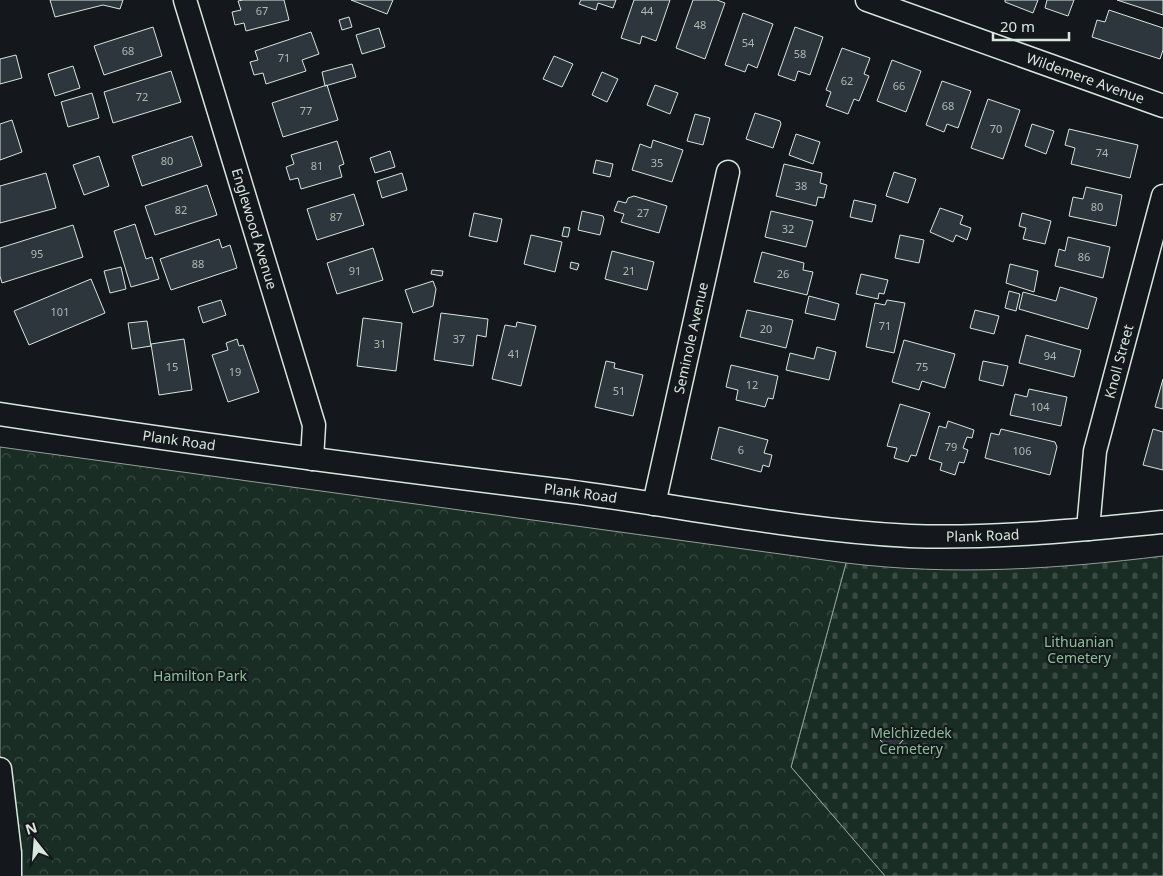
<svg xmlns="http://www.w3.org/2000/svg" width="1163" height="876" viewBox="0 0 1163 876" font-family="'Noto Sans',sans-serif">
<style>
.cemetery{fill:url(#cemetery-stones);stroke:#939e99}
.park{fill:url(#park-crowns);stroke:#939e99}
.building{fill:#2c363c;stroke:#d8e6dc}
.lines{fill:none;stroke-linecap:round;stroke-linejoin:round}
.street-casing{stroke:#d8e6dc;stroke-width:25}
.street{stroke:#14181c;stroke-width:22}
.labels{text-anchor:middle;stroke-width:4;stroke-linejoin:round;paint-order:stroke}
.number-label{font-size:11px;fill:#adbab4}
.street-label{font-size:14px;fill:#d8e6dc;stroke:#14181c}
.park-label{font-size:14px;fill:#8ac095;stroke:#14181c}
</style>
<defs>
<pattern id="cemetery-stones" width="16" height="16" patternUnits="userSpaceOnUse" patternTransform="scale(1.25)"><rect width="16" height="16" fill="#1a2d24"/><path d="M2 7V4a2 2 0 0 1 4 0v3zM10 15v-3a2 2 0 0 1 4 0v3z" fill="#3b4b43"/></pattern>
<pattern id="park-crowns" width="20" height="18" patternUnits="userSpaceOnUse" patternTransform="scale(1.25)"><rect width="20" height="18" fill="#1a2d24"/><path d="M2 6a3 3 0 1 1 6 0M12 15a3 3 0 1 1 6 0" fill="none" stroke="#3b4b43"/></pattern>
</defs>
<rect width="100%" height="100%" fill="#14181c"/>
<path class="cemetery" d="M1163,556V876H885L791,767L846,563C952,576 1058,569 1163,556Z"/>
<path class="park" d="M0,447L846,563L791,767L885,876H0Z"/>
<path class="building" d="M50,0H123L120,9L103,5L55,17Z
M243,0H284L289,20L246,31L244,23L235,25L232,12L241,10L238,1Z
M351,0H393L387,14Z
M581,0H616L613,8L598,3L596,10L579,4Z
M634,0H670L656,41L642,36L640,44L621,38Z
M693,0H717L725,3L705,59L676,48Z
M1005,0H1038L1033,13L1005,2Z
M1047,0H1074L1068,16L1045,8Z
M1117,0H1163V15Z
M1109,10L1163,28V50L1160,59L1092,37L1097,20L1105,22Z
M743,13L773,24L757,68L748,64L745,72L725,65Z
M349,17L352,27L342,30L339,20Z
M153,27L162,56L104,75L94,46Z
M795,27L823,37L810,75L798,71L795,81L778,75Z
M379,28L385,47L362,54L356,35Z
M311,32L319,54L302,60L306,71L266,84L263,73L254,75L250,62L258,60L255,51Z
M842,48L870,58L864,74L869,76L859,101L854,99L848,114L826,106L831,92L826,90Z
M16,55L22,78L0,84V59Z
M554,56L573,64L562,87L543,79Z
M892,60L921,71L906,112L877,101Z
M352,64L356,77L325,86L322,72Z
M73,66L80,88L55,96L48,74Z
M171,71L181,102L113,123L104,92Z
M602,72L618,79L607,102L592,95Z
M942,81L971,91L958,128L947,124L944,132L926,125Z
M327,85L338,120L283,137L272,103Z
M655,85L678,93L670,114L647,105Z
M92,93L99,118L68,127L61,102Z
M988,99L1020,110L1003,159L971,148Z
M755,113L780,121L781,124L773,148L746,139Z
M695,114L710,118L703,145L687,141Z
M12,120L22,152L0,160V124Z
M1032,124L1054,131L1046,154L1025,146Z
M1069,129L1138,145L1130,178L1071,164L1075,148L1065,145Z
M796,134L820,142L813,164L789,155Z
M192,136L202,166L142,186L132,156Z
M653,140L683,150L672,182L632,170L640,144L651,148Z
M337,141L344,164L339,166L342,177L301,189L298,178L290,180L286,167L294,164L291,155Z
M390,151L395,167L375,173L370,158Z
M99,156L109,186L84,195L73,165Z
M596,160L613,164L610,177L593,173Z
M784,164L822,173L820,183L827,185L824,198L818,197L816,206L776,196Z
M894,172L916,179L908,203L886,196Z
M46,173L56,208L0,223V186Z
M402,173L407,190L382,198L377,181Z
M207,185L217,215L155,235L145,206Z
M1086,187L1122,195L1116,226L1069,216L1073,197L1083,199Z
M354,194L364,225L317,240L307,209Z
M634,196L667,206L659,233L621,222L624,214L614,211L618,201L626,203L628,198Z
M854,200L876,205L872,222L850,217Z
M940,208L963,216L960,224L971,228L967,240L956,235L953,242L930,232Z
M582,211L603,216L604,219L600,235L578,230Z
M771,211L813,221L806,247L765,237Z
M474,213L502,219L497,242L469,236Z
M1022,213L1051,221L1045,244L1023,239L1026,228L1019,226Z
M135,224L146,259L152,257L159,279L131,287L114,231Z
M73,225L83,257L2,283L0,276V248Z
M564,227L570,228L568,237L562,236Z
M531,235L562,242L555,272L524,264Z
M900,235L924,240L919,263L895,258Z
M1068,237L1110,247L1103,278L1055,266L1059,249L1065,251Z
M219,239L222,248L230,245L237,268L171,290L160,259Z
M373,248L383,280L337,294L327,263Z
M612,251L654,262L647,290L605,279Z
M762,252L804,263L803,270L813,272L807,295L754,282Z
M571,262L579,264L577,270L570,268Z
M1010,264L1038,271L1034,292L1006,283Z
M121,267L126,289L110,293L104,271Z
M432,270L443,271L442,276L431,274Z
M861,274L888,280L884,294L879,293L878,299L856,294Z
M91,279L105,313L29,345L14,311Z
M433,281L436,289L433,306L413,313L405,290Z
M1060,287L1097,298L1088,329L1019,309L1023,292L1056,301Z
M1009,291L1020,294L1016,311L1005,308Z
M809,296L839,304L835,320L805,313Z
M221,300L226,315L203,323L198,307Z
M887,300L905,303L894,353L866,347L875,303L885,305Z
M747,310L793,320L786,348L740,337Z
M975,310L999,316L994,334L970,328Z
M441,313L488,319L486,337L477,335L473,366L434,360Z
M363,318L402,323L396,371L357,366Z
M147,321L151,346L132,349L128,323Z
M517,322L536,326L521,386L492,379L505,325L516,327Z
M1026,335L1081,350L1074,377L1019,363Z
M184,339L192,390L159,395L151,344Z
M237,339L239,346L243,345L259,392L228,402L212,355L228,350L226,343Z
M904,340L955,354L945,388L922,381L919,390L892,382Z
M817,347L836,352L829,380L786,370L790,353L814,359Z
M606,361L615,363L614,368L643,375L633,416L595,407Z
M983,361L1008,366L1003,386L979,380Z
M731,365L778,376L773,399L768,398L765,407L736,400L738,390L726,387Z
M1163,379V409L1155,407Z
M1029,389L1067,397L1061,426L1010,415L1015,394L1027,397Z
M900,404L930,413L916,456L911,455L908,462L894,458L897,448L887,446Z
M948,421L974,430L972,438L967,437L963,448L968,450L964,463L959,462L955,475L940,470L942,463L929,459L939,426L946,428Z
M719,427L768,440L764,453L772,455L769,467L763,465L761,472L711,459Z
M1001,429L1055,442L1057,447L1050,475L985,458L991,433L999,435Z
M1153,429L1163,432V470L1143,465Z
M893,726L905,738L894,750H891L880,740Z"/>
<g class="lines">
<g class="street-casing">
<g id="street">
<path id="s1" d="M185,0L314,425L312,459"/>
<path id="s2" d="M867,0L1163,106"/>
<path id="s3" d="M0,414C188,443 377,468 566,491C681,506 795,530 910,536C995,539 1079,530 1163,522"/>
<path id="s4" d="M654,504L728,172"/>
<path id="s5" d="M1088,529L1095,451L1163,196"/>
<path d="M0,769L10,853V876"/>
</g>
</g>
<use href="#street" class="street"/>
</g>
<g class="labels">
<g class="number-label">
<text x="262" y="15">67</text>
<text x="647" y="15">44</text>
<text x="700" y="29">48</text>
<text x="748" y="47">54</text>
<text x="128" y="55">68</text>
<text x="800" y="58">58</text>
<text x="284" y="62">71</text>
<text x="847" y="85">62</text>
<text x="899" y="90">66</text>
<text x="142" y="101">72</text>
<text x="948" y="110">68</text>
<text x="306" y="115">77</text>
<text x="996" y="133">70</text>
<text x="1102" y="157">74</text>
<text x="167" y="165">80</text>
<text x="657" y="167">35</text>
<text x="317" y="170">81</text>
<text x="801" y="190">38</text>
<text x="1097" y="211">80</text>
<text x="181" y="214">82</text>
<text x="643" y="217">27</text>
<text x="336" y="221">87</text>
<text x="788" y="233">32</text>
<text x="37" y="258">95</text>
<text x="1084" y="261">86</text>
<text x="198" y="268">88</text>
<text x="355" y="275">91</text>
<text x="629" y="275">21</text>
<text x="783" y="278">26</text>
<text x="60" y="316">101</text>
<text x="885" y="330">71</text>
<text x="766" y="333">20</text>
<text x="459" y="343">37</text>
<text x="380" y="348">31</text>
<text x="514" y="358">41</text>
<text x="1050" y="360">94</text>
<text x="172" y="371">15</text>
<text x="922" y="371">75</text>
<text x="235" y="376">19</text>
<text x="752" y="389">12</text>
<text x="619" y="395">51</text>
<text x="1040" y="411">104</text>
<text x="951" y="451">79</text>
<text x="741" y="454">6</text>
<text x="1022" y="455">106</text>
</g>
<g class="street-label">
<text dy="5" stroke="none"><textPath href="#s2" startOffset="232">Wildemere Avenue</textPath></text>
<text dy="5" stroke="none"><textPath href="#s1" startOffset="239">Englewood Avenue</textPath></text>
<text dy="5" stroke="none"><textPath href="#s4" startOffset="170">Seminole Avenue</textPath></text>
<text dy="5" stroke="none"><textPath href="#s5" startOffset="171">Knoll Street</textPath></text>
<text dy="5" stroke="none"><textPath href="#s3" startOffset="181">Plank Road</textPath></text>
<text dy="5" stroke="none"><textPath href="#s3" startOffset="586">Plank Road</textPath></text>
<text dy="5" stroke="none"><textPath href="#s3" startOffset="991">Plank Road</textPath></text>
</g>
<g class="park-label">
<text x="1079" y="647">Lithuanian<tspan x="1079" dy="16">Cemetery</tspan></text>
<text x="200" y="681">Hamilton Park</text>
<text x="911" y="738">Melchizedek<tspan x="911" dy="16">Cemetery</tspan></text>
</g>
</g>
<g transform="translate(35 841) rotate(343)" stroke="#14181c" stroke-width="4" paint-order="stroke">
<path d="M0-4L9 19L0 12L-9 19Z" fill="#d8e6dc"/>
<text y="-8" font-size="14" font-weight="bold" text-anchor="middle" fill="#d8e6dc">N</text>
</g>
<path d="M993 32v8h76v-8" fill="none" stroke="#d8e6dc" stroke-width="2.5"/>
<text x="1000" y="32" font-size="15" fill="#d8e6dc" stroke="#14181c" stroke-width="4" paint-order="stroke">20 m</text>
</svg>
